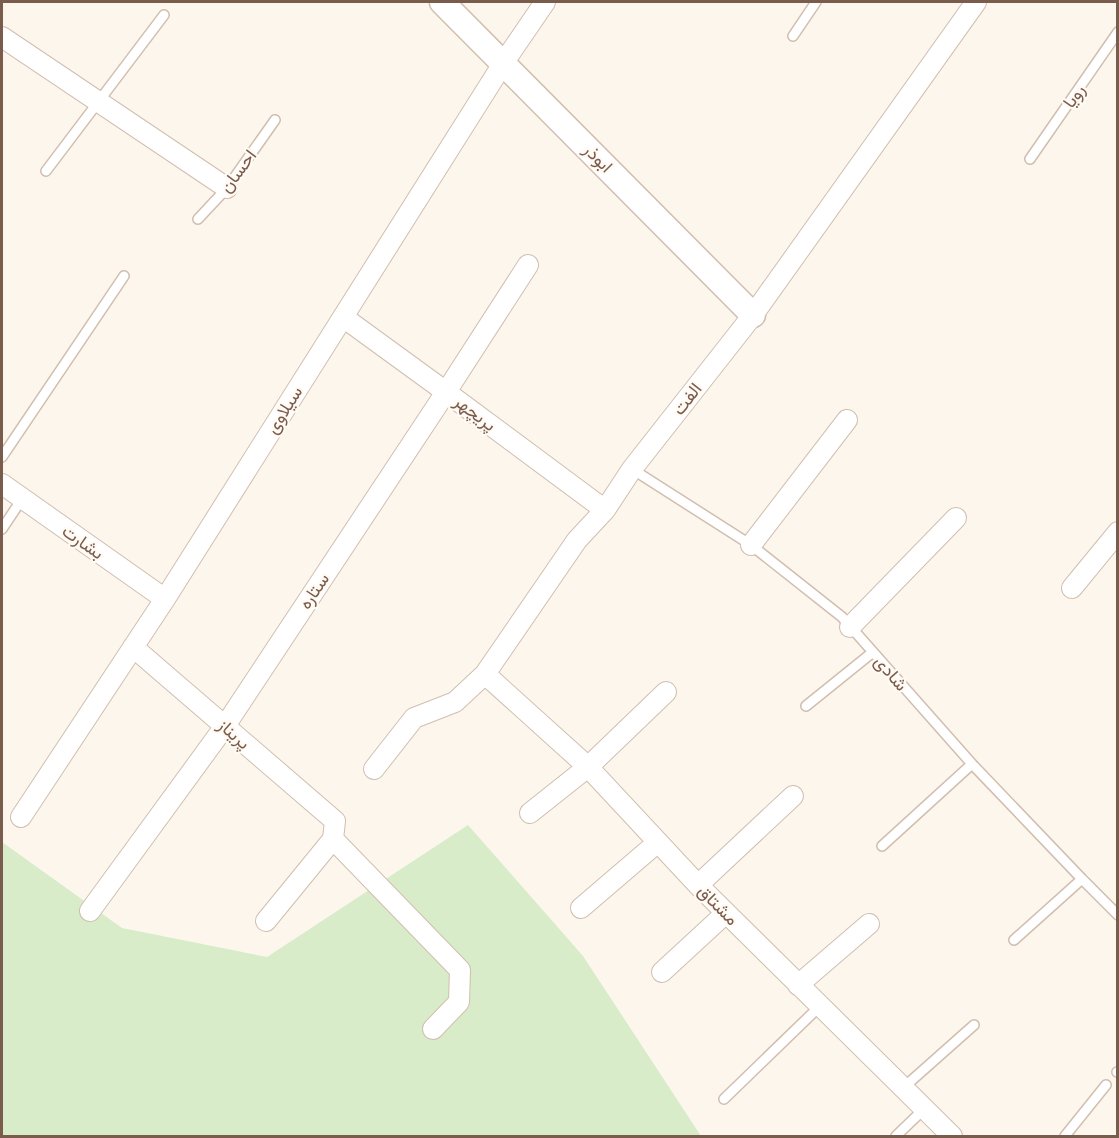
<svg xmlns="http://www.w3.org/2000/svg" width="1119" height="1138" viewBox="0 0 1119 1138" font-family="'Nunito Sans',Vazirmatn,sans-serif">
<style>
.green{fill:#d8ecc9}
.lines{fill:none;stroke-linecap:round;stroke-linejoin:round}
.service-casing{stroke:#d1beb0;stroke-width:12}
.minor-casing{stroke:#d1beb0;stroke-width:22}
.tertiary-casing{stroke:#d1beb0;stroke-width:27}
.service{stroke:#fff;stroke-width:9}
.minor{stroke:#fff;stroke-width:20}
.tertiary{stroke:#fff;stroke-width:24}
.labels{text-anchor:middle;stroke-width:4.5;stroke-linejoin:round;paint-order:stroke}
.street-label{font-size:18px;fill:#7a5c4d;stroke:#fffaf3}
</style>
<rect width="100%" height="100%" fill="#fdf6ec"/>
<path class="green" d="M468,825L583,956L701,1136H2V842L122,928L267,957Z"/>
<g class="lines">
<g class="service-casing">
<path id="service" d="M793,36L816,2
M1030,159L1118,32
M46,171L164,15
M198,219L227,188L275,120
M2,457L124,276
M632,469L751,545L842,617L972,764L1082,879L1118,915
M2,529L22,499
M806,706L873,652
M882,846L972,764
M1014,940L1082,879
M1117,1072H1118
M903,1088L974,1025
M724,1099L820,1006
M896,1136L924,1109
M1065,1136L1106,1085"/>
</g>
<g class="minor-casing">
<path id="minor" d="M2,37L227,188
M343,317L446,392L605,510
M2,484L165,599
M751,545L847,420
M1072,588L1118,532
M850,627L956,518
M133,647L335,821L333,839L460,970L459,1002L433,1029
M485,674L588,767L698,885L952,1136
M374,769L414,718L455,702L485,674L577,540L605,510L632,469L753,315L976,2
M530,813L588,767L666,692
M21,817L165,599L504,62L545,2
M698,885L793,796
M581,908L658,842
M90,911L225,726L446,392L528,265
M266,921L333,839
M662,972L726,913
M798,985L869,924"/>
</g>
<g class="tertiary-casing">
<path id="tertiary" d="M442,2L753,315"/>
</g>
<use href="#service" class="service"/>
<use href="#minor" class="minor"/>
<use href="#tertiary" class="tertiary"/>
</g>
<g class="labels">
<g class="street-label">
<text transform="translate(1074 96) rotate(-55)" y="6">رویا</text>
<text transform="translate(598 158) rotate(45)" y="6">ابوذر</text>
<text transform="translate(238 171) rotate(-53)" y="6">احسان</text>
<text transform="translate(687 399) rotate(-52)" y="6">الفت</text>
<text transform="translate(284 410) rotate(-58)" y="6">سیلاوی</text>
<text transform="translate(475 413) rotate(37)" y="6">پریچهر</text>
<text transform="translate(83 542) rotate(35)" y="6">بشارت</text>
<text transform="translate(314 591) rotate(-56)" y="6">ستاره</text>
<text transform="translate(891 673) rotate(49)" y="6">شادی</text>
<text transform="translate(234 734) rotate(41)" y="6">پریناز</text>
<text transform="translate(718 905) rotate(45)" y="6">مشتاق</text>
</g>
</g>
<rect width="1119" height="1138" fill="none" stroke="#7a5c4d" stroke-width="6"/>
</svg>
